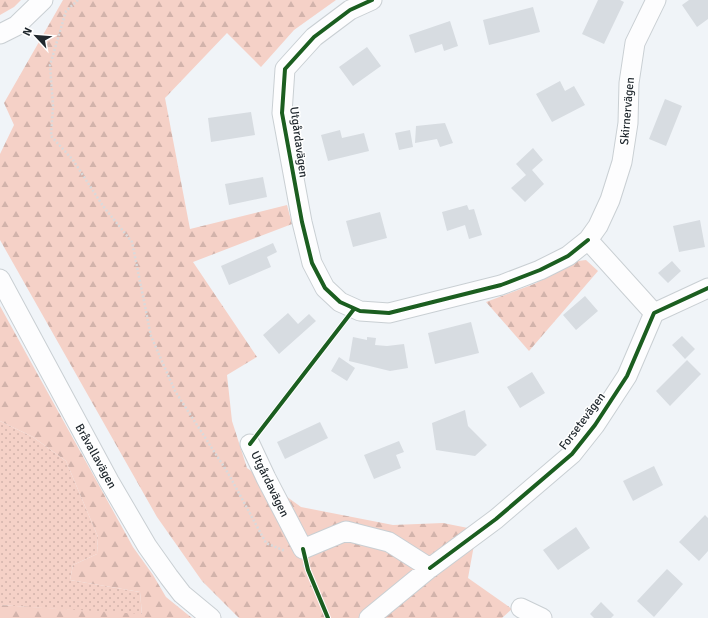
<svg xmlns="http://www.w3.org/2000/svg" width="708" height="618" viewBox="0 0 708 618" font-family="Signika,sans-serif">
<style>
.green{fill:url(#green-dots)}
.forest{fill:url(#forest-firs)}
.building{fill:#d7dce1}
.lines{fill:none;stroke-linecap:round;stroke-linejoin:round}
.minor-casing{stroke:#c9cfd3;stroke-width:21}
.path{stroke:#d9dadc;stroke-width:2.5;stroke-dasharray:2 2;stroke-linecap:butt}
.minor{stroke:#fdfdfe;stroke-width:19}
.cycleway-casing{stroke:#fff;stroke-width:6}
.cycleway{stroke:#1b5e20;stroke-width:4}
.labels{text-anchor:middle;stroke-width:3;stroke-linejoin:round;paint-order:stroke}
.street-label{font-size:12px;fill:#1f272d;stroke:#fff}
</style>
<defs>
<pattern id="green-dots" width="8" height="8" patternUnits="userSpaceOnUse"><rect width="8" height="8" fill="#f5d1c7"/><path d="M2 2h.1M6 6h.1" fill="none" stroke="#d2b3ab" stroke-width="1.8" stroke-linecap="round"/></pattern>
<pattern id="forest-firs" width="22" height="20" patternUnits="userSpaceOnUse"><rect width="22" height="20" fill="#f5d1c7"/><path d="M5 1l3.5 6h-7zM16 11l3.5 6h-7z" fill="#d2b3ab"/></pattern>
</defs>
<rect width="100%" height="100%" fill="#f0f4f8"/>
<path class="green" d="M0,421L33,437L66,461L98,537L97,554L73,565L70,580L140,592L142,615L0,605Z"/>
<path class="forest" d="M0,0H21L14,7L0,15Z
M63,0H336L294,30L261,67L227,33L165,98L190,229L287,205L292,224L193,262L257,357L227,375L232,421L247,468L301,507L393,525L443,523L468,528L381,596L359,618H239L202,581L157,517L0,240V154L14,125L4,103Z
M586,260L598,271L529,351L486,302L534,284L578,261Z
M0,306L133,547L153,575L166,597L192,618H0V605L142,614L140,592L70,580L73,565L97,554L98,537L66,461L33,437L0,421Z
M474,545L468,578L512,609L502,618H380Z"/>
<path class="building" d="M598,0H620L624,2L604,44L582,34Z
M689,0H708V19L697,27L682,5Z
M533,7L540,32L489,45L483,20Z
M450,21L458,46L444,51L442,44L415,53L409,35Z
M367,47L381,66L353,86L339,67Z
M560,81L565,91L574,86L585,105L552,122L536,94Z
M665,99L682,106L666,146L649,139Z
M251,112L255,135L211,142L208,118Z
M445,123L453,143L440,147L437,139L415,143L416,126Z
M340,130L342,138L364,133L369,151L328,161L321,135Z
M410,130L413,147L399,150L395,133Z
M533,148L543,160L532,170L544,184L525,202L511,188L526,175L516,164Z
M263,177L267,197L229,205L225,184Z
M467,205L469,210L474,209L482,235L469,239L465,225L447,231L442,212Z
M380,212L387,238L353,247L346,221Z
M700,220L705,247L679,252L673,226Z
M273,243L277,252L267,257L271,267L229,285L221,266Z
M672,261L681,271L668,283L658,273Z
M585,296L598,311L576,330L563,315Z
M288,313L298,324L309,314L316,321L279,354L263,335Z
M471,322L479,353L435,364L428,333Z
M682,336L695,349L685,359L672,345Z
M353,337L367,340V337L376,338L375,345L387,346L404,344L408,368L390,371L349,361Z
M339,357L355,368L347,381L331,371Z
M687,360L701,374L670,406L656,391Z
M532,372L545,393L520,408L507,387Z
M465,410L468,426L487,445L475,456L436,450L432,423Z
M320,422L328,438L285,459L277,442Z
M399,441L404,452L396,455L401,468L374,479L364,455Z
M654,466L663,485L633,501L623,481Z
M705,515L708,518V551L699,561L679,542Z
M576,527L590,548L558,570L543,550Z
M667,569L683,584L654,617L637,601Z
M601,602L614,615L611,618H594L590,614Z"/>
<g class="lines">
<g class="minor-casing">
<path id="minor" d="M372,0L350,10L314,37L285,69L282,113L302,222L312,263L325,288L340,302L360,311L389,313L501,285L540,270L568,256L588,240
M0,34L16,26L43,0
M0,279L109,481L147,546L169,577L182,594L211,618
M654,313L588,240L598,226L610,200L622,162L628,123L629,83L635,43L656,0
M250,444L266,478L303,549L346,531L389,542L430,568L369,618
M430,568L496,519L572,454L595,425L627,376L654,313L708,288
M521,608L542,618"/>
</g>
<path class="path" d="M78,0L66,11L50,65L53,106L51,136L73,160L103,206L132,242L151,336L175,391L228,473L266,543L285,551
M303,565L308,570"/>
<use href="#minor" class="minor"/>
<g class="cycleway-casing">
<path id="cycleway" d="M372,0L350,10L314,37L285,69L282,113L302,222L312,263L325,288L340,302L360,311L389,313L501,285L540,270L568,256L588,240
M250,444L354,309
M303,549L308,570L328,618
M430,568L496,519L572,454L595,425L627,376L654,313L708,288"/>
</g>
<use href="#cycleway" class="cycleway"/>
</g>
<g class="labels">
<g class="street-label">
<text transform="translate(627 111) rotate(-85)" y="4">Skirnervägen</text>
<text transform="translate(299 142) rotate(82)" y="4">Utgårdavägen</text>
<text transform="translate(582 421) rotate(-53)" y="4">Forsetevägen</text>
<text transform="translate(96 456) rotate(61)" y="4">Bråvallavägen</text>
<text transform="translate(270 484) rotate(64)" y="4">Utgårdavägen</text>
</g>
</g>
<g transform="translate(36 36) rotate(296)" stroke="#ffffff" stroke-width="3" paint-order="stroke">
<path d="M0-3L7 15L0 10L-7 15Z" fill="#1f272d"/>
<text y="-6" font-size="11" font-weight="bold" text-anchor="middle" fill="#1f272d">N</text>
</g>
</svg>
